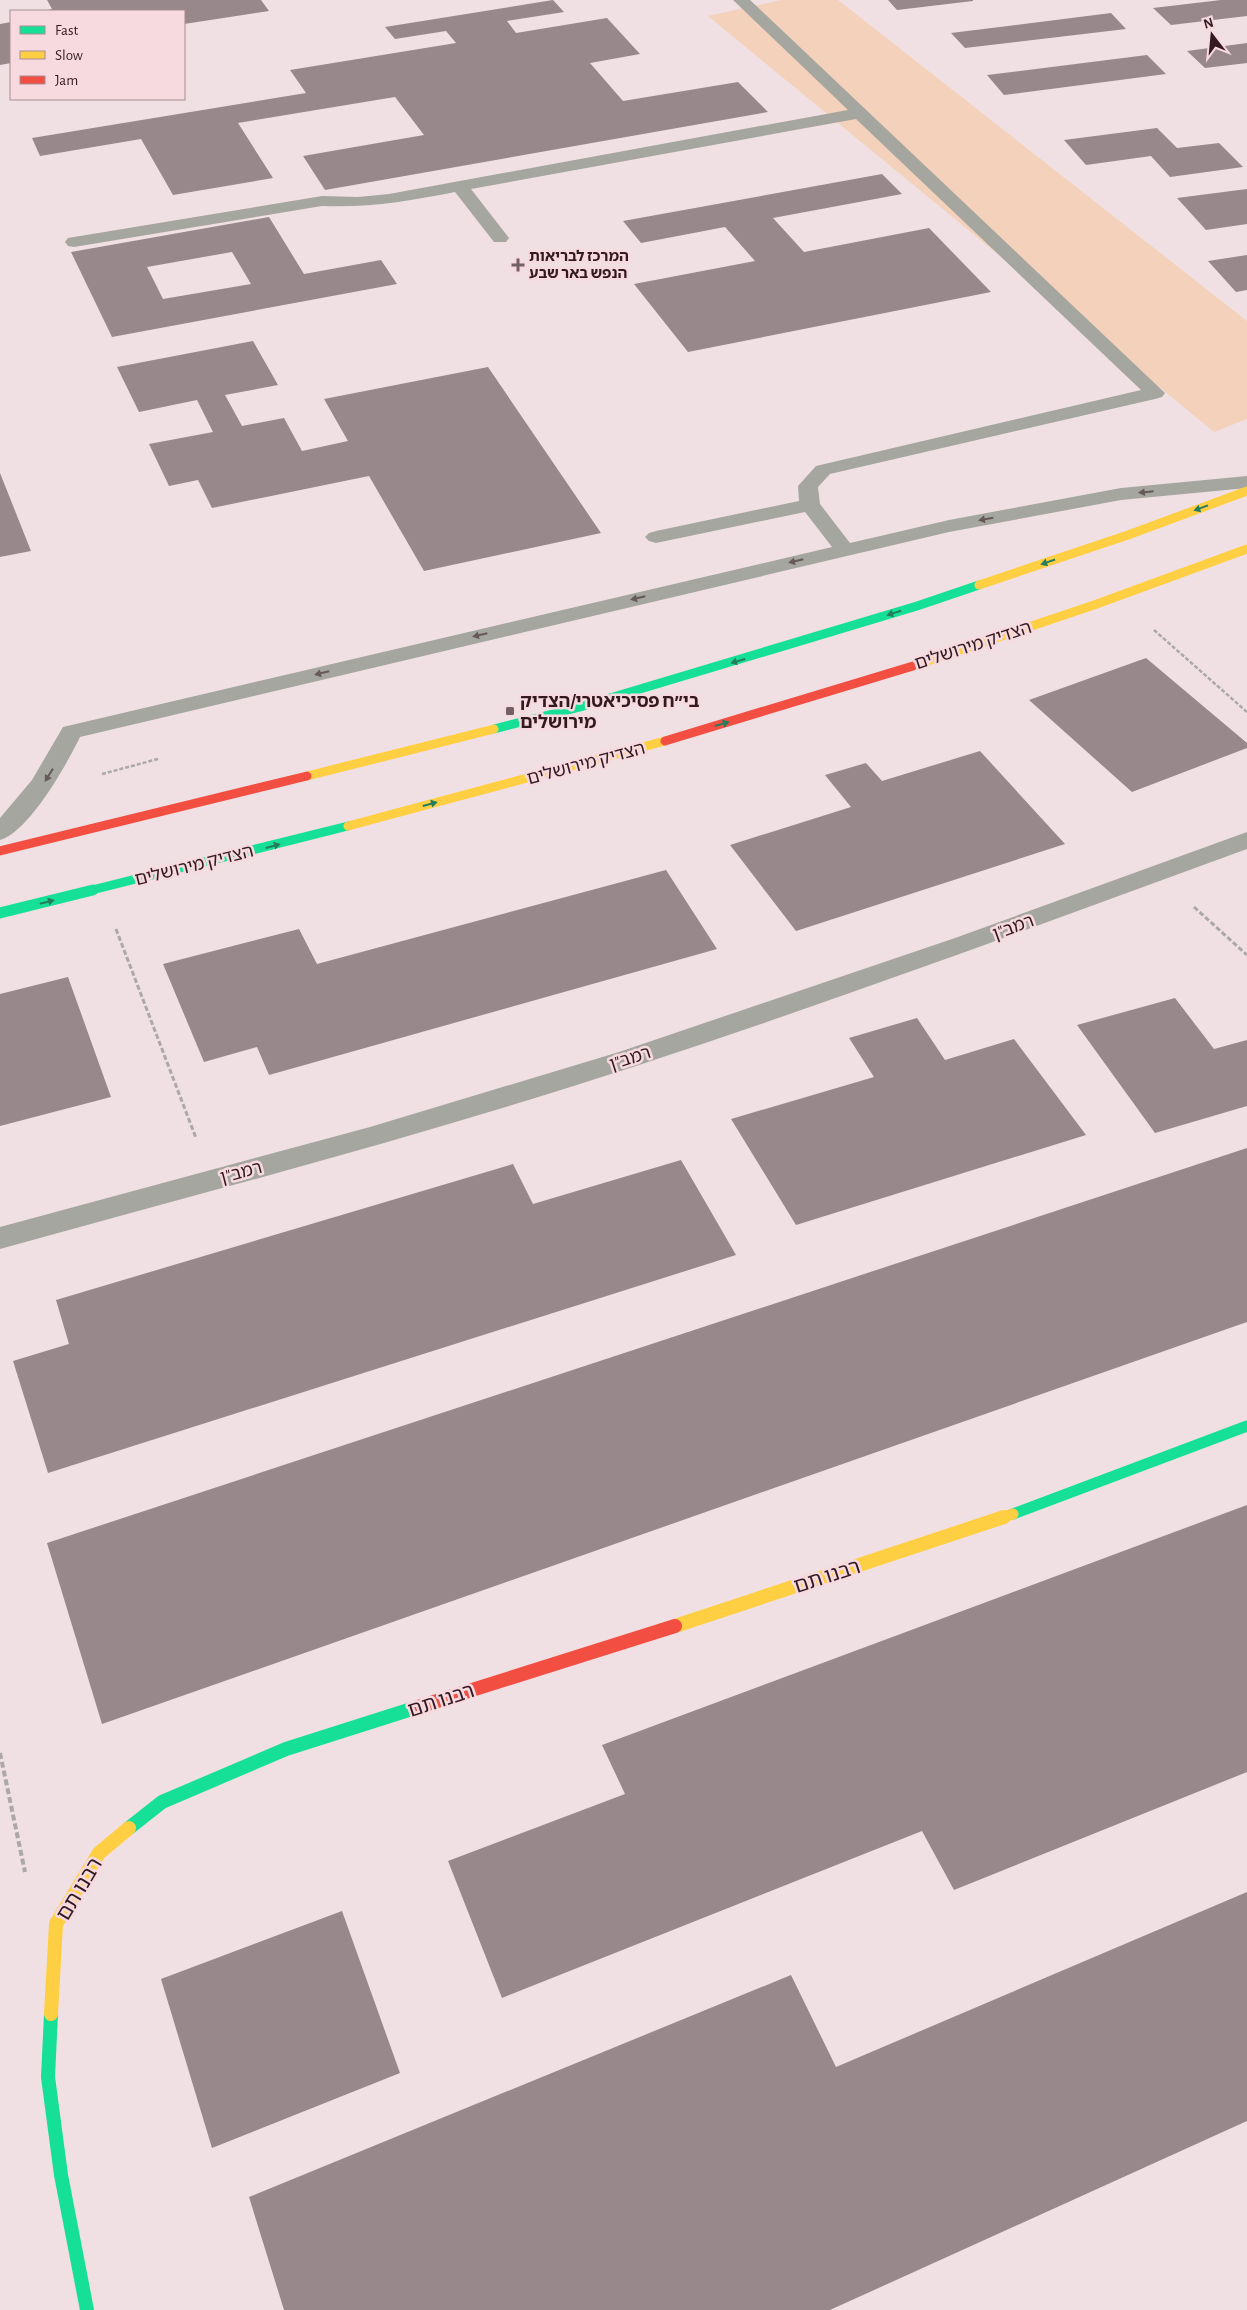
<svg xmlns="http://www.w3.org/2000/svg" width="1247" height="2310" viewBox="0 0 1247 2310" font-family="'Alegreya Sans','Noto Sans Hebrew',sans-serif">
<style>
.green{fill:#f3d1ba}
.building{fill:#98878b;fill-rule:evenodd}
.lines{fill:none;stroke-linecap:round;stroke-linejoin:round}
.path-far2{stroke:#aca8a5;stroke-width:2.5;stroke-dasharray:4 2;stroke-linecap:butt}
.path-far1{stroke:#aca8a5;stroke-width:3;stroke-dasharray:5 2.5;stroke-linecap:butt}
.path{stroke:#aca8a5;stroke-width:4;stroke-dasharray:6 3;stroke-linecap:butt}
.lane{fill:#a6a6a0;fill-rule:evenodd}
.street{fill:#a6a6a0;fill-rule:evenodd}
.fast-far2{stroke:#16e098;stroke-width:9}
.fast-far1{stroke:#16e098;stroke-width:11}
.fast{stroke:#16e098;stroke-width:14}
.slow-far2{stroke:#ffcf43;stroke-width:9}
.slow-far1{stroke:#ffcf43;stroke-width:11}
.slow{stroke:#ffcf43;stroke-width:14}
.jam-far1{stroke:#f24e42;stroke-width:9}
.jam{stroke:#f24e42;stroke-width:14}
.oneway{fill:#66595a}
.oneway2{fill:#247d5c}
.poi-dot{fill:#745f65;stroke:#f6dae0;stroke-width:2}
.labels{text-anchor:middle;stroke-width:5;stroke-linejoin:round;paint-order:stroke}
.far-poi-label{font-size:15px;font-weight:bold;fill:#321a20;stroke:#f6dae0;text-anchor:start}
.street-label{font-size:18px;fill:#321a20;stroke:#f6dae0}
.poi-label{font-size:18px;font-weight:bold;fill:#321a20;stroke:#f6dae0;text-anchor:start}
.near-street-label{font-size:21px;fill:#321a20;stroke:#f6dae0}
</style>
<rect width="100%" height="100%" fill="#f0e0e4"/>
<path class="green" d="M781,0H838L1247,321V419L1214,432L708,16Z"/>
<path class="building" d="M47,0H261L269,11L184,24V11H44L52,9Z
M553,0L564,12L507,21L516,33L607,18L640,54L590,63L623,101L738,82L768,112L325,190L303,156L424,135L395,97L238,123L273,178L173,195L141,139L40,156L32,138L306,93L290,70L456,43L446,31L395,39L385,27Z
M888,0H973V1L897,10Z
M1221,0H1247V16L1171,25L1153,8Z
M1111,13L1126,29L965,48L951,33Z
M11,22V63L0,65V24Z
M1247,43V63L1205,68L1187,51Z
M1147,55L1166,74L1004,95L987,75Z
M1157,128L1177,148L1219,143L1243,167L1170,177L1151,156L1086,165L1064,140Z
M882,174L902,194L773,218L804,252L929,228L991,292L688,352L634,284L755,261L725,227L641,243L623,221Z
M1247,189V224L1206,230L1177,198Z
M269,217L304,274L381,260L397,284L112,337L71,252ZM232,252L251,284L163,299L147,267Z
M1247,255V290L1236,292L1208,261Z
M253,341L278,385L225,395L242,426L284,418L302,451L348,441L324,399L488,367L601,533L424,571L369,476L212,508L198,480L169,486L149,444L213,432L197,400L139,412L117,367Z
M0,473L31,551L0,557Z
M1146,658L1247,743V748L1132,792L1029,700Z
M980,751L1065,844L796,931L730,845L851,807L825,775L866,763L882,781Z
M666,870L717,949L269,1075L257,1047L204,1062L163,964L299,929L317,964Z
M68,977L111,1097L0,1126V994Z
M1175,998L1214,1049L1247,1040V1106L1155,1133L1077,1025Z
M917,1018L945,1060L1014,1039L1086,1135L796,1225L731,1119L874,1077L849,1038Z
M1247,1148V1322L102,1724L47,1543Z
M681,1160L736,1255L48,1473L13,1361L69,1344L56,1300L513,1164L533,1204Z
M1247,1505V1772L954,1890L922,1831L502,1998L448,1861L625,1794L602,1745Z
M1247,1892V2121L830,2310H284L249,2197L791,1975L836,2067Z
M342,1911L400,2073L212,2148L161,1979Z"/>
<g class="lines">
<path class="path-far2" d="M1154,630L1247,712
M102,774L158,759"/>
<path class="path-far1" d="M1194,907L1247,955
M116,929L196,1138"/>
<path class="path" d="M0,1753L25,1872"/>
<path class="lane" d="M733,0H750L1165,393L1162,397L1155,399L830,474L818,487L820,504L850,543L949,520L1121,488L1247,476V488L1121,500L949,532L80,737C67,764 29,832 0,840V818L32,780L63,727L832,547L805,512L656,543L649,541L645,537L649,533L656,531L799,501L798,486L816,466L1141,390L856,119L471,189L509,238L506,242H494L455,192C409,201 369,208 322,206L74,247L68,246L65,242L68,238L74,237L322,196L358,197L389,194L848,110Z"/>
<path class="street" d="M1247,832V849C1045,923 843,998 639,1065C429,1134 214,1190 0,1249V1227L370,1127L619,1052L955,938Z"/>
<path class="fast-far2" d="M494,729L580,707L917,606L979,585
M88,891L348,826"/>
<path class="fast-far1" d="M0,913L93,890
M1013,1514L1247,1426"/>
<path class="fast" d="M129,1828L162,1802L286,1749L418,1707
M51,2014L48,2077L61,2175L87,2310"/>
<path class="slow-far2" d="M979,585L1128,535L1247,491
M913,666L1094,605L1247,549
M307,776L494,729
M348,826L665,741"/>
<path class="slow-far1" d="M1000,1518L1013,1514"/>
<path class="slow" d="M675,1626L1004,1517
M51,2014L56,1924L99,1853L129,1828"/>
<path class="jam-far1" d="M665,741L913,666
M0,851L307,776"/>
<path class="jam" d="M418,1707L675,1626"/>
</g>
<defs><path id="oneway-solid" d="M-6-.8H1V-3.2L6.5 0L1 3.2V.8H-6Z" transform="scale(1.25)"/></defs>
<g class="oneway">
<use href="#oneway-solid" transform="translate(1146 492) rotate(174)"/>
<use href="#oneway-solid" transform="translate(986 519) rotate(170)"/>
<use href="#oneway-solid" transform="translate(796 561) rotate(167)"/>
<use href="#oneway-solid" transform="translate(638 598) rotate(167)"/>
<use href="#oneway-solid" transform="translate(480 635) rotate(167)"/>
<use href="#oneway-solid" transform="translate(322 673) rotate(167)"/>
<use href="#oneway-solid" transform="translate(49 775) rotate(122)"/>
</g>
<g class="oneway2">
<use href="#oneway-solid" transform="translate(1201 508) rotate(160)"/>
<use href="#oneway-solid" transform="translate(1048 562) rotate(161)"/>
<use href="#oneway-solid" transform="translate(894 613) rotate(163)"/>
<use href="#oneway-solid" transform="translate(738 661) rotate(164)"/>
<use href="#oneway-solid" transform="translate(722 724) rotate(-16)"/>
<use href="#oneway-solid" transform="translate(430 804) rotate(-15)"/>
<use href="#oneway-solid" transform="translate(273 846) rotate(-15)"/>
<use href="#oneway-solid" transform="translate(47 902) rotate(-14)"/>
</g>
<g class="poi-dot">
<path d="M515.5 257.5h5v5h5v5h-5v5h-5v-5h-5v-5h5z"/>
<rect x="505" y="706" width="10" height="10" rx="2.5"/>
</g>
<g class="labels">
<g class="far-poi-label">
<text x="529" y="261">המרכז לבריאות<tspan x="529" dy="17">הנפש באר שבע</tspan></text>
</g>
<g class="street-label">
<text transform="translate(973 645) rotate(-18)" y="6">הצדיק מירושלים</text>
<text transform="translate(586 763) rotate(-15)" y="6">הצדיק מירושלים</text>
<text transform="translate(194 865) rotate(-14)" y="6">הצדיק מירושלים</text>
<text transform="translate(1013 927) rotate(-20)" y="6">רמב"ן</text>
<text transform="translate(630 1058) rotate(-18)" y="6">רמב"ן</text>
<text transform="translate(241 1172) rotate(-15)" y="6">רמב"ן</text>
</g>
<g class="poi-label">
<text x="520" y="707">בי״ח פסיכיאטרי/הצדיק<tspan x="520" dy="21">מירושלים</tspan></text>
</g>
<g class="near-street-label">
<text transform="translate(827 1576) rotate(-18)" y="7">רבנו תם</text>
<text transform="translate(441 1700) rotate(-18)" y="7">רבנו תם</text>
<text transform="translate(79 1889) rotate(-59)" y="7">רבנו תם</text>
</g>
</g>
<rect x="10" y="10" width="175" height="90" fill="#f6dae0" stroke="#a88d93"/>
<rect x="20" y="26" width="25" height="8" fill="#16e098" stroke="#a88d93"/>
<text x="55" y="35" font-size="15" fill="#321a20">Fast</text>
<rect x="20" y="51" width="25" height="8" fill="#ffcf43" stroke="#a88d93"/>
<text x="55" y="60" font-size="15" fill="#321a20">Slow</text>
<rect x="20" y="76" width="25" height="8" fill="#f24e42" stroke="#a88d93"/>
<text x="55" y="85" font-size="15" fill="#321a20">Jam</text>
<g transform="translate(1212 35) rotate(344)" stroke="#f6dae0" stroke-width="4" paint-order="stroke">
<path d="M0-4L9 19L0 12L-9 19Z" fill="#321a20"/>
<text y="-8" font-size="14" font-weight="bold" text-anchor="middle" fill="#321a20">N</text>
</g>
</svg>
